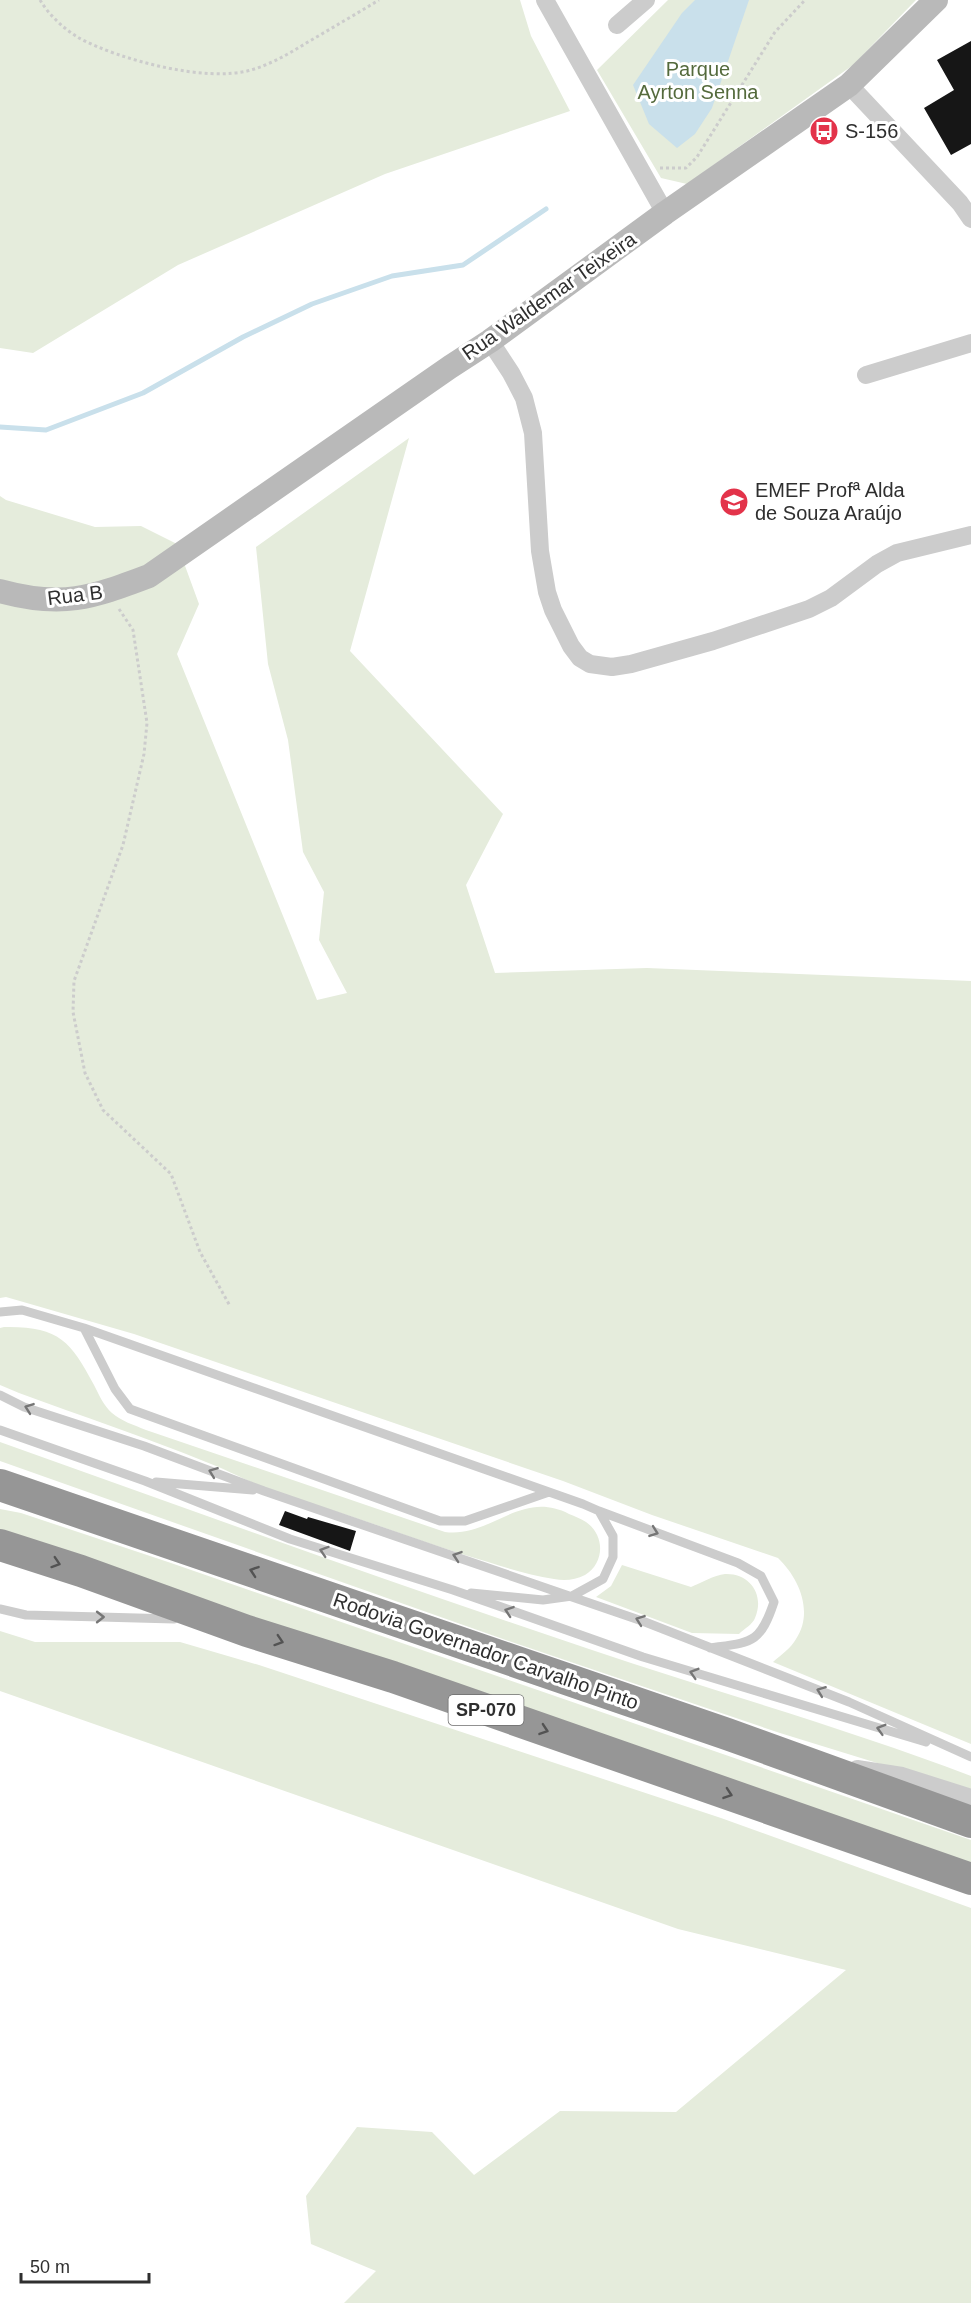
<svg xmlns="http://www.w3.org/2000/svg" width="971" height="2303" viewBox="0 0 971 2303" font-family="Helvetica,sans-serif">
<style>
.green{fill:#e5ecdc}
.water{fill:#c9e0eb}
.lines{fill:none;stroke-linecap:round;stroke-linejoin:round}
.stream{stroke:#c9e0eb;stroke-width:5}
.building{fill:#161616}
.path{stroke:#ccc;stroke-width:3;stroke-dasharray:3 3;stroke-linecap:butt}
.lane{stroke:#ccc;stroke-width:9}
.street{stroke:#ccc;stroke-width:18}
.secondary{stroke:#b9b9b9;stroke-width:24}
.highway{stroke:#969696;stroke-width:32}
.oneway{stroke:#767676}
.oneway2{stroke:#535353}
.labels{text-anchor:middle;stroke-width:6;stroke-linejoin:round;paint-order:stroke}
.shield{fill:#fff;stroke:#6d6d6d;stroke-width:1.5}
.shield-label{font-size:18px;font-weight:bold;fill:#2f2f2f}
.park-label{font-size:20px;fill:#546a3c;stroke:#fff}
.poi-label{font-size:20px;fill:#2f2f2f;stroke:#fff;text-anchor:start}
.street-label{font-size:20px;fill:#2f2f2f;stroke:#fff}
</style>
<rect width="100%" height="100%" fill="#fff"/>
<path class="green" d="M0,0H520L531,36L570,111L385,174L178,265L33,353L0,348Z
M668,0H916L853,65L687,184L661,178L597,70Z
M409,438L350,651L503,814L466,885L495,973L647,968L971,981V1744L773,1662C781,1655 791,1648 796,1639C814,1612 799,1578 778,1558L652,1515L563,1481L134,1334L6,1297L0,1298V496L6,500L95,527L141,526L177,544L199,604L177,654L317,1000L347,993L319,940L324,892L303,852L288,740L268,664L256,547Z
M4,1327C58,1326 70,1340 94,1385C99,1395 104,1406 112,1413C121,1421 134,1425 146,1430L445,1532C491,1538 521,1489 569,1514C575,1516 581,1519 586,1522C605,1535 605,1563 585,1575C575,1580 565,1581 554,1579C532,1576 510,1569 488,1562C454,1552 419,1540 385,1528C342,1513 298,1500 256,1484C239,1477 223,1468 206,1462C145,1437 81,1416 19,1393L0,1385V1328Z
M0,1442C196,1512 392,1583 589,1649C716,1692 846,1728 971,1776V1792L780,1733L500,1638L0,1461Z
M0,1509L21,1513L171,1563L971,1840V1874L0,1532Z
M622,1565L691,1587C701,1583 714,1575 725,1574C750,1573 765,1595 755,1618C753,1624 744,1629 739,1634L692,1633L596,1597L611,1586Z
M0,1631L35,1642H180L259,1665L721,1818L971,1908V2303H344L376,2271L311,2244L306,2196L357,2127L432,2132L474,2175L560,2111L676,2112L846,1970L678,1929L0,1691Z"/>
<path class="water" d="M695,0H749L712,108L695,134L677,148L649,124L633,85L682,13Z"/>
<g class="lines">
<path class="stream" d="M0,427L46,430L143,393L243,337L312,304L392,276L463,265L546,209"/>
</g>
<path class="building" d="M971,41V144L951,155L924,108L954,90L937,60Z
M285,1511L307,1519L308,1517L356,1531L350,1551L279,1525Z"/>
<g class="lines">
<path class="path" d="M40,0C49,15 64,29 79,38C120,60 206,83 251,70C272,64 290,53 308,42C332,28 356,14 379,0
M660,168H686L697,157L775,32L805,0
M119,609L133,630L147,723L144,754L123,845L74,981L73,1012L85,1073L103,1110L171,1174L200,1252L230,1306"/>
<path class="lane" d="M0,1312L22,1310L84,1328L583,1504L599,1511L613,1536V1557L603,1579L572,1596L543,1600L471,1593
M84,1328L115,1389L130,1409L440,1521H465L549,1492
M0,1395L24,1407L144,1446L264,1491L645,1622L849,1702L971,1757
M0,1430L145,1481L290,1539L453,1590L643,1657L926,1742
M156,1482L253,1490
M599,1511L738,1563L761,1576L774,1602C760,1644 752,1642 710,1648
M0,1609L26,1615L174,1619"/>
<path class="street" d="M545,0L665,213
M617,25L646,0
M849,85L960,203L971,219
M490,341L511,373L524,398L533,433L540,551L547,592L553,610L571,646L580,658L590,664L612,667L631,664L713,641L809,609L831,598L877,564L897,553L971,535
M866,375L971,343
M857,1769L902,1776L971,1798"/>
<path class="secondary" d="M0,591C62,608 91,598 149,576L450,367L490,341L665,213L849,85L936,0"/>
<path class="highway" d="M0,1485L727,1734L971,1822
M0,1545L81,1571L247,1631L393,1677L971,1879"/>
</g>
<defs><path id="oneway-chevron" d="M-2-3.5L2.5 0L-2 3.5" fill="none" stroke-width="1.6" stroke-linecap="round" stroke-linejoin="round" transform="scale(1.5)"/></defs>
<g class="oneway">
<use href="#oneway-chevron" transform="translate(29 1408) rotate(-160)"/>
<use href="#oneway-chevron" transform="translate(213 1472) rotate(-159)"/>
<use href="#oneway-chevron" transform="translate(654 1532) rotate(20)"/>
<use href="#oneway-chevron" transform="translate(324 1551) rotate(-162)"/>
<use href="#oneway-chevron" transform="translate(457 1556) rotate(-161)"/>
<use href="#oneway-chevron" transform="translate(509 1611) rotate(-161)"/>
<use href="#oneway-chevron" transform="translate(100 1617)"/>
<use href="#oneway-chevron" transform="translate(640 1620) rotate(-160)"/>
<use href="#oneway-chevron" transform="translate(694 1673) rotate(-163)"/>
<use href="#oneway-chevron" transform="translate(821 1691) rotate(-159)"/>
<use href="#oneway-chevron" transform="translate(881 1729) rotate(-164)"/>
</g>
<g class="oneway2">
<use href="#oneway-chevron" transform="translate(56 1563) rotate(18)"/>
<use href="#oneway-chevron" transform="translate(254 1571) rotate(-161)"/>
<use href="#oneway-chevron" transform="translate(279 1641) rotate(18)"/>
<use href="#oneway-chevron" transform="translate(544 1730) rotate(19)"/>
<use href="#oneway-chevron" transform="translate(728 1794) rotate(19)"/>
</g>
<defs>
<g id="bus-disc" transform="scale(1.5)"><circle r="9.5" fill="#e3334a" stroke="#fff"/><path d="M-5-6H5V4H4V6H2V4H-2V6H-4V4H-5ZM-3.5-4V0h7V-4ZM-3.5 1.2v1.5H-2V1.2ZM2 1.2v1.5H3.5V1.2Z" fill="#fff"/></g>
<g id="school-disc" transform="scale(1.5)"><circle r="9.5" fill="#e3334a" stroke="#fff"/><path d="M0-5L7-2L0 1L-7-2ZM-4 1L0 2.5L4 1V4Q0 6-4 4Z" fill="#fff"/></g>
</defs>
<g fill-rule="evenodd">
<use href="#bus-disc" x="824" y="131"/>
<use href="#school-disc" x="734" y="502"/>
</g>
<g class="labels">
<rect class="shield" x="448.5" y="1695" width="75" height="30" rx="4.5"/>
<g class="shield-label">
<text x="486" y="1716">SP-070</text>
</g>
<g class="park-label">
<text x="698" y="76">Parque<tspan x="698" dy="23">Ayrton Senna</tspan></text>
</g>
<g class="poi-label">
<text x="845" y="138">S-156</text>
<text x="755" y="497">EMEF Profª Alda<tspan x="755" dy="23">de Souza Araújo</tspan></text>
</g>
<g class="street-label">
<text transform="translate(549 296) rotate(-35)" y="7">Rua Waldemar Teixeira</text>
<text transform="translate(75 595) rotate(-7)" y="7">Rua B</text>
<text transform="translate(486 1651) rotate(19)" y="7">Rodovia Governador Carvalho Pinto</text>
</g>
</g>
<path d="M21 2273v9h128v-9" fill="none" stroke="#2f2f2f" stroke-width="3"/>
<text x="30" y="2273" font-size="18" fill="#2f2f2f" stroke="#ffffff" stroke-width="4.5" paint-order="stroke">50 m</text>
</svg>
